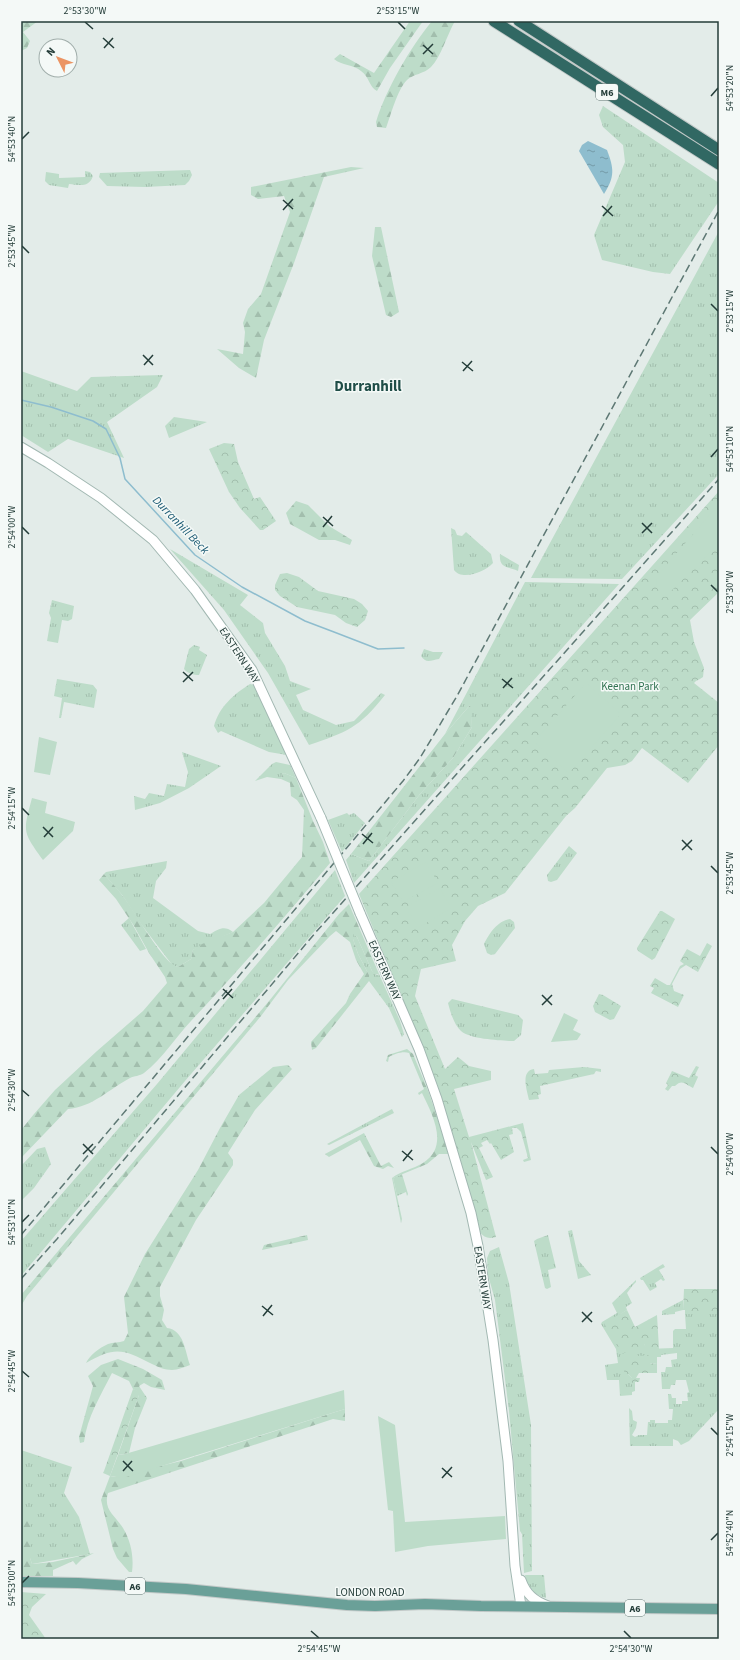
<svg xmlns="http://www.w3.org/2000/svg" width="740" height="1660" viewBox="0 0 740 1660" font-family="'Source Sans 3',sans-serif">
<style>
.grass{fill:url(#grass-tufts)}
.forest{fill:url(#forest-firs)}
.park{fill:url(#park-crowns)}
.garden{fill:#bddcc9}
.water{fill:url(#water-ripples)}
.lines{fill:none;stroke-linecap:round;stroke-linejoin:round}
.stream{stroke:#8ebdce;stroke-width:1.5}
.secondary-casing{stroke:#a2b8b2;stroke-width:11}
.primary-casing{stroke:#c2c9c8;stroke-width:12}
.highway-casing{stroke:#c2c9c8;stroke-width:13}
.secondary{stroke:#fff;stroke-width:9}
.primary{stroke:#6aa098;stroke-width:10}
.highway{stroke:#316863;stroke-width:11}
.rail{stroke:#5e7874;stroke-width:1.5;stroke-dasharray:8 4;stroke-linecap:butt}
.secondary-bridge-casing{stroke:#a2b8b2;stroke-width:11;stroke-linecap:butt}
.secondary-bridge{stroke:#fff;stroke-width:9}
.ticks{fill:none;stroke:#243d39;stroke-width:1.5}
.labels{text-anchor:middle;stroke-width:3;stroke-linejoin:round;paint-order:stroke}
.shield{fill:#f4f9f7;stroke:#627572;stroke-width:1}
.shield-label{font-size:10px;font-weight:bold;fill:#243d39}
.street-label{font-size:11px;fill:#243d39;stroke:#f4f9f7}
.park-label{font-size:11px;fill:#307251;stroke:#f4f9f7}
.water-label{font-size:12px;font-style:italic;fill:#205e76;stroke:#f4f9f7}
.district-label{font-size:15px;font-weight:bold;fill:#204e48;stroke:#f4f9f7}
.neatline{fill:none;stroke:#243d39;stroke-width:1.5}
.ticks-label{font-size:10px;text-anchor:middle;fill:#243d39}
</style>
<defs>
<pattern id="grass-tufts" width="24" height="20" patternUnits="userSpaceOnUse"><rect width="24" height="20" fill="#bddcc9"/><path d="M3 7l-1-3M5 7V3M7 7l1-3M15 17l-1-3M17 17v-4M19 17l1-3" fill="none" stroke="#a2bead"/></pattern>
<pattern id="forest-firs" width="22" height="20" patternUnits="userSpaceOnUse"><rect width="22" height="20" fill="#bddcc9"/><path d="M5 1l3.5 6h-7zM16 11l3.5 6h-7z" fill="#a2bead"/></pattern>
<pattern id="park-crowns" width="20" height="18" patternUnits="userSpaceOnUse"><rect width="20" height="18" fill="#bddcc9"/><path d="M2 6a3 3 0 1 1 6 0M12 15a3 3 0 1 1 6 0" fill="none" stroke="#a2bead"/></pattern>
<pattern id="water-ripples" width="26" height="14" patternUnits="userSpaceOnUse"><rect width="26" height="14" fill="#8ebdce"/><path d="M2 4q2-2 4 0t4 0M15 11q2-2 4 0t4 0" fill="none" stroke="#749ba8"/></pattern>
</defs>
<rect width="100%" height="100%" fill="#e3ece9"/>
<path class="grass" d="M603,106L719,183V201L670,274L653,272L602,260L594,235L625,162L623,145L603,127L599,115Z
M190,170L192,175L189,181L185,185L145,187L107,186L99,177L100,173Z
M85,171L90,172L93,176C89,188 79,185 69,184L68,188L49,185L45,181L46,172L59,174V178L85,177Z
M719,231V474L622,579L531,578Z
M21,371L77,391L91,377L163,375L157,387L107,422L124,458L68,439L48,452L21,435Z
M174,417L207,422L169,438L165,426Z
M451,528L455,530L457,535L462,536L466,532L491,554L493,563C485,572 462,581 454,570Z
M170,549L248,595L240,605L263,623L265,633L285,666L290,681L311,689L296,695L303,710L336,725L354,721L381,693L385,695C359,728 347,732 309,745L268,673L224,610Z
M500,554L519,565L518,571C506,566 499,568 500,554Z
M525,582L619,584L354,883L346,860L351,854L369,861L420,794L453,758L472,727L470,705L445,734Z
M52,600L74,606L72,619L68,621L62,620L58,643L47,641L51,618L49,613Z
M194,645L200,647L199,650L207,655L199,675C194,675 187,673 184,669L189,649Z
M424,649L433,652H443L439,659C431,660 426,664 421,656Z
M57,679L93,685L97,690L94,708L64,702L61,718H59L62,698L54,696Z
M250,684L254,685L287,755L269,752L221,731L218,733L214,726C219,707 234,694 250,684Z
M182,752L221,766L189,788L160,803L135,810L134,796L145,799L149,793L164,796L167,784L185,787L188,772Z
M276,762L290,765L296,778L284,773L282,774L281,779L267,777L255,781L272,764Z
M347,813L349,815L354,813L365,823L342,852L328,820Z
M569,846L577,853L557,880L551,882L548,881L547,875Z
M167,861L166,868L156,881L153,898L198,931L210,934C219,929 224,925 233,932L193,950L191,959L178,967L173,966L141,924L123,896L104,874L106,872Z
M335,870L345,896L185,1081L21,1276V1241L157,1084Z
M129,918L146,949L140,951L121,925Z
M510,919L514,922L515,928L495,954L491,955L487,953L484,944C489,934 497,921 510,919Z
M353,933L357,937L372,971L377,975L379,974L400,1021L404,1034L402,1037L389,1008L369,981V975L358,954L353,939Z
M452,999L518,1015L523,1020L521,1035L514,1041H509C497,1040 470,1039 461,1031C454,1025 450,1011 448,1003Z
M392,1109L394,1113L333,1143L329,1145L327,1144Z
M45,1147L51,1164L34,1188L21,1201V1166L37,1149Z
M402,1174L408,1194L407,1196L406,1192L397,1196L393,1178Z
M572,1230L579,1261L591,1275L578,1279L568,1231Z
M548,1235L556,1268L548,1270L551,1287L547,1289L545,1288L534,1241L537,1239Z
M499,1247L509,1283L531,1425L532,1571L524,1573L522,1534L520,1531L509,1411L495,1300L488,1275L487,1258L490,1251Z
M663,1264L665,1267L659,1270L665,1280L663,1281L661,1279L655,1283L657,1287L650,1291L643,1280H641L640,1278Z
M636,1280V1282L633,1285L627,1293L632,1303L626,1307L627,1310L605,1324L644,1344L647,1349L673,1348V1331L675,1329H686L685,1314H719V1409L689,1441L681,1445L678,1441L673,1439V1446H630L629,1408L632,1411L633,1420L637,1422L636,1428L632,1435L635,1437L639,1435H647L648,1422H650V1420H655V1423H668V1420H672L673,1409H669L668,1394H671L672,1398H676V1404H682V1401H688L687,1393L689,1392L686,1380H676L675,1385H671L670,1389H662L661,1372H665L666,1367H672L671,1360L677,1359V1353L661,1355V1357H657V1363L649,1364V1355L625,1371V1374H628L632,1378V1395L620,1396L619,1380H607L605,1365L618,1363L616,1349L601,1324L602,1322L617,1313L612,1303Z
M683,1300V1310L675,1312V1314L662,1315V1311Z
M21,1450L72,1467L64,1493L79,1517L90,1554L32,1564L30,1558V1548L21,1509Z
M525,1575H544L546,1598C534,1595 527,1587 525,1575Z"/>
<path class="forest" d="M25,21H38L23,32L30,41L27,48L21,51V24Z
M410,21H423L390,68L377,91C369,87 369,76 361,71C353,64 342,66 334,59L340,54L374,73Z
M432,21H455C447,35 441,57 431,67C424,74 413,74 407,80C397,90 391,115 386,128L377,127L376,122C386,89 410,48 432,21Z
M351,167L364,168L324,177L294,263L264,340L256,378L239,368L217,349L243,354L245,332L243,323L248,309L261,294L290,212L284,196L258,199L251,195V187Z
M375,227H381L399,312L391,317L386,315L372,256Z
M296,501L308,505L329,526L352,540L350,545L335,540H319L290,524L286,513Z
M471,704L472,727L453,758L420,794L369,861L351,854L445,734Z
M284,773L296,778L313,821L323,842L330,863C285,917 239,970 191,1021C175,1038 163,1058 144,1073C140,1076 134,1076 130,1078C109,1089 93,1107 68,1109L21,1158V1130L34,1114L55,1090L97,1051L143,1011L167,983L165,977L149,953L134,926L116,899L99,880L104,874C110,881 117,888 122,895C134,909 163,964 178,967L191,959L193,950L202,944L233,932L264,903L302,857L304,810L297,800L291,796L290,783L281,779L282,774Z
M349,904L379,974H374L372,971L357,937L353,934V939L358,954L369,975V981L316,1048L312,1050L311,1042L346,1003L350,994L364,974L356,960L350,942L336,931L330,936L288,980L261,1016L27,1296L21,1306V1295L269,1001L339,914Z
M407,1049L413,1054L429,1093L449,1154H439L427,1164L393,1178L402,1219L401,1223L392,1178C401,1171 413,1169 423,1163C450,1146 432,1114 422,1093L419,1095L418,1093L424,1089L409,1053C403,1051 394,1054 389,1057L388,1062L386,1061L388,1055Z
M288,1065L292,1069L255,1110L231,1148L228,1153L233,1160V1165L196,1220L160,1287V1296L164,1310L162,1320L167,1328C184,1330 185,1351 190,1365C184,1367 178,1370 172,1370C165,1370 158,1367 152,1364C123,1349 115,1346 86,1363C90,1355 99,1348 108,1344C113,1342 119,1343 124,1341L128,1333L124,1297L145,1254L198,1170L220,1128L239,1095L273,1067Z
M364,1133L381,1166L389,1162L394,1168L388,1166L383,1169L374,1166L360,1140L329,1157L325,1154Z
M307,1235L308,1240L262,1250L264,1245Z
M118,1359L143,1369L162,1380L165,1390L151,1387L144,1383L139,1386L147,1398L135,1428L129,1453L118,1455L139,1395V1392L133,1389L129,1381L112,1373C101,1395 87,1417 84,1442L80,1443L79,1437L93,1386L88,1376L101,1365Z
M345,1409V1421L333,1419L108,1493C103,1510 115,1515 123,1528C131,1541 134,1557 132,1572H129L117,1558L113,1549L101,1500L110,1476L115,1477L181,1461Z
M21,1509L23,1514L31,1522L30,1558L32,1564L53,1562L94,1553L82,1559L76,1565L73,1561L53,1570V1576H21Z"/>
<path class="park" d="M224,443L234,444L238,462L254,499L260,497L276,521L263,530H260L240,508L229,492L209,449Z
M719,491V592L690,620L694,642L704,668L703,677L700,679L696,681L694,683L719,703V745L688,783L642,748L632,761L625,765L607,768L575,808L566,816L505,893L478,906L465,921L452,945L456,961L421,969L415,996L445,1069L458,1057L469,1066L491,1071V1080L454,1089L469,1137L523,1123L531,1160L524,1162L523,1160L528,1158L521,1132L517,1128H512L513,1134L509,1135L514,1152L501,1160L491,1143L490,1144L487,1140L481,1143L483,1146L479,1148L493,1177L486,1180L471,1142L496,1237C489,1239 484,1238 480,1232L469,1190L437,1084L359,894Z
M287,573L299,577L318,591L354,599L362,604L368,611L365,620L357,627L346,623L335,615L297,607L280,596L275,590V585L280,574Z
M660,911H662L675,919L655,958L652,960L638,951L637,948Z
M707,943L712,946L698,972L686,965L680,969L672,984L674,991L684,995L678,1007L651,993L654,988L650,986L655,978L667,985H670L680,966L684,964L680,961L687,949L700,956Z
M599,994L603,995L621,1006L614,1019L610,1020L595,1012L593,1006Z
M696,1066L699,1067L695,1075L698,1077L693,1088C685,1084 682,1079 675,1086H672L668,1091L665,1089L668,1085L666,1083L672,1071L689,1078Z
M584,1067L601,1069V1072L596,1071L594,1074L540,1086L541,1094L538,1095L539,1099L529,1100C527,1090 520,1071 534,1069L535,1074L548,1073L549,1070Z
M684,1289H719V1314H685V1310H683Z
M627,1310L635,1327L657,1315L659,1349H646L644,1344L622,1354L604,1323Z
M649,1355L650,1364L657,1363V1373H639L636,1378H640L639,1382H635V1391L632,1392V1378L628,1374H625L624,1371H622V1357Z
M133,1389L139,1391V1395L110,1476L103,1473L104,1471Z
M21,1592L46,1594L32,1607L29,1615L46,1639H21Z"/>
<path class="garden" d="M719,504V544L665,597C656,590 655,586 658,575Z
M586,683L621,714L569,773L534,742Z
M39,737L57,742L50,775L34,772Z
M32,798L47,802L45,813L75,822L73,831L43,860C22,831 23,832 32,798Z
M426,862L438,883L403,902L391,882Z
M440,888L451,908L418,928L406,907Z
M564,1013L578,1020L573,1030L581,1034L577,1040L551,1042Z
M344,1390L345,1409L123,1478L110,1476L118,1455L125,1454Z
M378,1416L395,1425L405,1522L505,1516L506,1539L428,1546L395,1552L393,1511L388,1510Z"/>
<path class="water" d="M588,141L607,150C614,169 615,176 604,194L579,151L582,145Z"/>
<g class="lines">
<path class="stream" d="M21,400L51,407L93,421L106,429L120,458L125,479L195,555L242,587L305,621L334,632L378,649L404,648"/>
<g class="secondary-casing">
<path id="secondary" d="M21,447L48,463L101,498L153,540L195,590L252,670L321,818
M360,913L419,1049L437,1099L471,1213L478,1246L493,1340L508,1461L515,1566L521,1606
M521,1580C526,1594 534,1601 548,1606"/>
</g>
<g class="primary-casing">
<path id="primary" d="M21,1582L78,1583L186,1589L347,1605L375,1606L425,1604L481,1606L719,1609"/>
</g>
<g class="highway-casing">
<path id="highway" d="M494,21L719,164
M519,21L719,150"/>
</g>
<use href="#secondary" class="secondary"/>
<use href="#primary" class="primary"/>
<use href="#highway" class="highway"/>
<path class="rail" d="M21,1235L403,781L420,758L457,696L719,210
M21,1279L57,1239L316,932L719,479"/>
<g class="secondary-bridge-casing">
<path id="secondary-bridge" d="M321,818L360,913"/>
</g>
<use href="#secondary-bridge" class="secondary-bridge"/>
</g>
<path class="ticks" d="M85,22L93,29M398,22L405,29M103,38L114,48M423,45L433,54M104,48L113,38M423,54L433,44M711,96L718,88M22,139L29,132M283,200L293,209M602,206L613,216M283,210L293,199M603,216L612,206M22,246L29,253M711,304L718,311M143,355L153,365M462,362L473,371M144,365L153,355M463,371L472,361M711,457L718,449M323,517L333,526M642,523L652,533M22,527L29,534M323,527L332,516M642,533L652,523M711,585L718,592M183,672L193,681M502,679L513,688M183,682L193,672M503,688L512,678M22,808L29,815M43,827L53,837M362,834L373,843M44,837L53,827M682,840L692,850M363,844L372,833M682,850L692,840M711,866L718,873M223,989L233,998M542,995L552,1005M223,999L232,989M542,1005L552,995M22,1090L29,1096M83,1144L93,1154M711,1147L718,1154M402,1151L413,1160M83,1154L93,1144M403,1161L412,1150M22,1222L29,1215M262,1306L273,1315M582,1312L592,1322M263,1316L272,1305M582,1322L592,1312M22,1371L29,1377M711,1428L718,1435M123,1461L133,1471M442,1468L452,1477M123,1471L132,1461M442,1478L452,1467M711,1540L718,1533M22,1583L29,1576M311,1631L319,1638M624,1631L631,1638"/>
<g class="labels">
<g class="shield">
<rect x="596" y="84" width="22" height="16" rx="3"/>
<rect x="125" y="1578" width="20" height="16" rx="3"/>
<rect x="625" y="1600" width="20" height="16" rx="3"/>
</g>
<g class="shield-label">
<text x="607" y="96">M6</text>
<text x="135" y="1590">A6</text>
<text x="635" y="1612">A6</text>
</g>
<g class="street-label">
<text transform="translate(240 655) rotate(57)" y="4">EASTERN WAY</text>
<text transform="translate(385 970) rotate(66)" y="4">EASTERN WAY</text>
<text transform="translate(483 1278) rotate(81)" y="4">EASTERN WAY</text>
<text x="370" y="1596">LONDON ROAD</text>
</g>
<g class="park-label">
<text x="630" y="690">Keenan Park</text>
</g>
<g class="water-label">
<text transform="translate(181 525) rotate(46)" y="4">Durranhill Beck</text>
</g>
<g class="district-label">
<text x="368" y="391">Durranhill</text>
</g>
</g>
<rect width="740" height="1660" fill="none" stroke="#f4f9f7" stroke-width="44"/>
<g transform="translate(58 58) rotate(312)"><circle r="19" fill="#f4f9f7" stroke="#a1aeab"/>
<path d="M0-3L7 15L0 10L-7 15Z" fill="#eb9463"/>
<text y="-6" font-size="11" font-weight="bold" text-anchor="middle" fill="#243d39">N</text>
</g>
<rect x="22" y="22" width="696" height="1616" class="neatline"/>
<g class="ticks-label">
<text x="85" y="14">2°53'30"W</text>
<text x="398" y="14">2°53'15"W</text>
<text transform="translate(729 88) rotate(-90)" y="4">54°53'20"N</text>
<text transform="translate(11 139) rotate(-90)" y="4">54°53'40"N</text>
<text transform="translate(11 246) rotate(-90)" y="4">2°53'45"W</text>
<text transform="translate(729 311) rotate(-90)" y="4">2°53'15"W</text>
<text transform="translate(729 449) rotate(-90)" y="4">54°53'10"N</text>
<text transform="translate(11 527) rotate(-90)" y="4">2°54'00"W</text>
<text transform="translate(729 592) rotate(-90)" y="4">2°53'30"W</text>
<text transform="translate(11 808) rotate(-90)" y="4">2°54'15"W</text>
<text transform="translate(729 873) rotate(-90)" y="4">2°53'45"W</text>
<text transform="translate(11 1090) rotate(-90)" y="4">2°54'30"W</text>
<text transform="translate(729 1154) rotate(-90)" y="4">2°54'00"W</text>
<text transform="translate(11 1222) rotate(-90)" y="4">54°53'10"N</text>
<text transform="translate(11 1371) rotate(-90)" y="4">2°54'45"W</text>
<text transform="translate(729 1435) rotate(-90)" y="4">2°54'15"W</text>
<text transform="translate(729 1533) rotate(-90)" y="4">54°52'40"N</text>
<text transform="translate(11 1583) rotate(-90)" y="4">54°53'00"N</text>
<text x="319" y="1652">2°54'45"W</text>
<text x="631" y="1652">2°54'30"W</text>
</g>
</svg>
